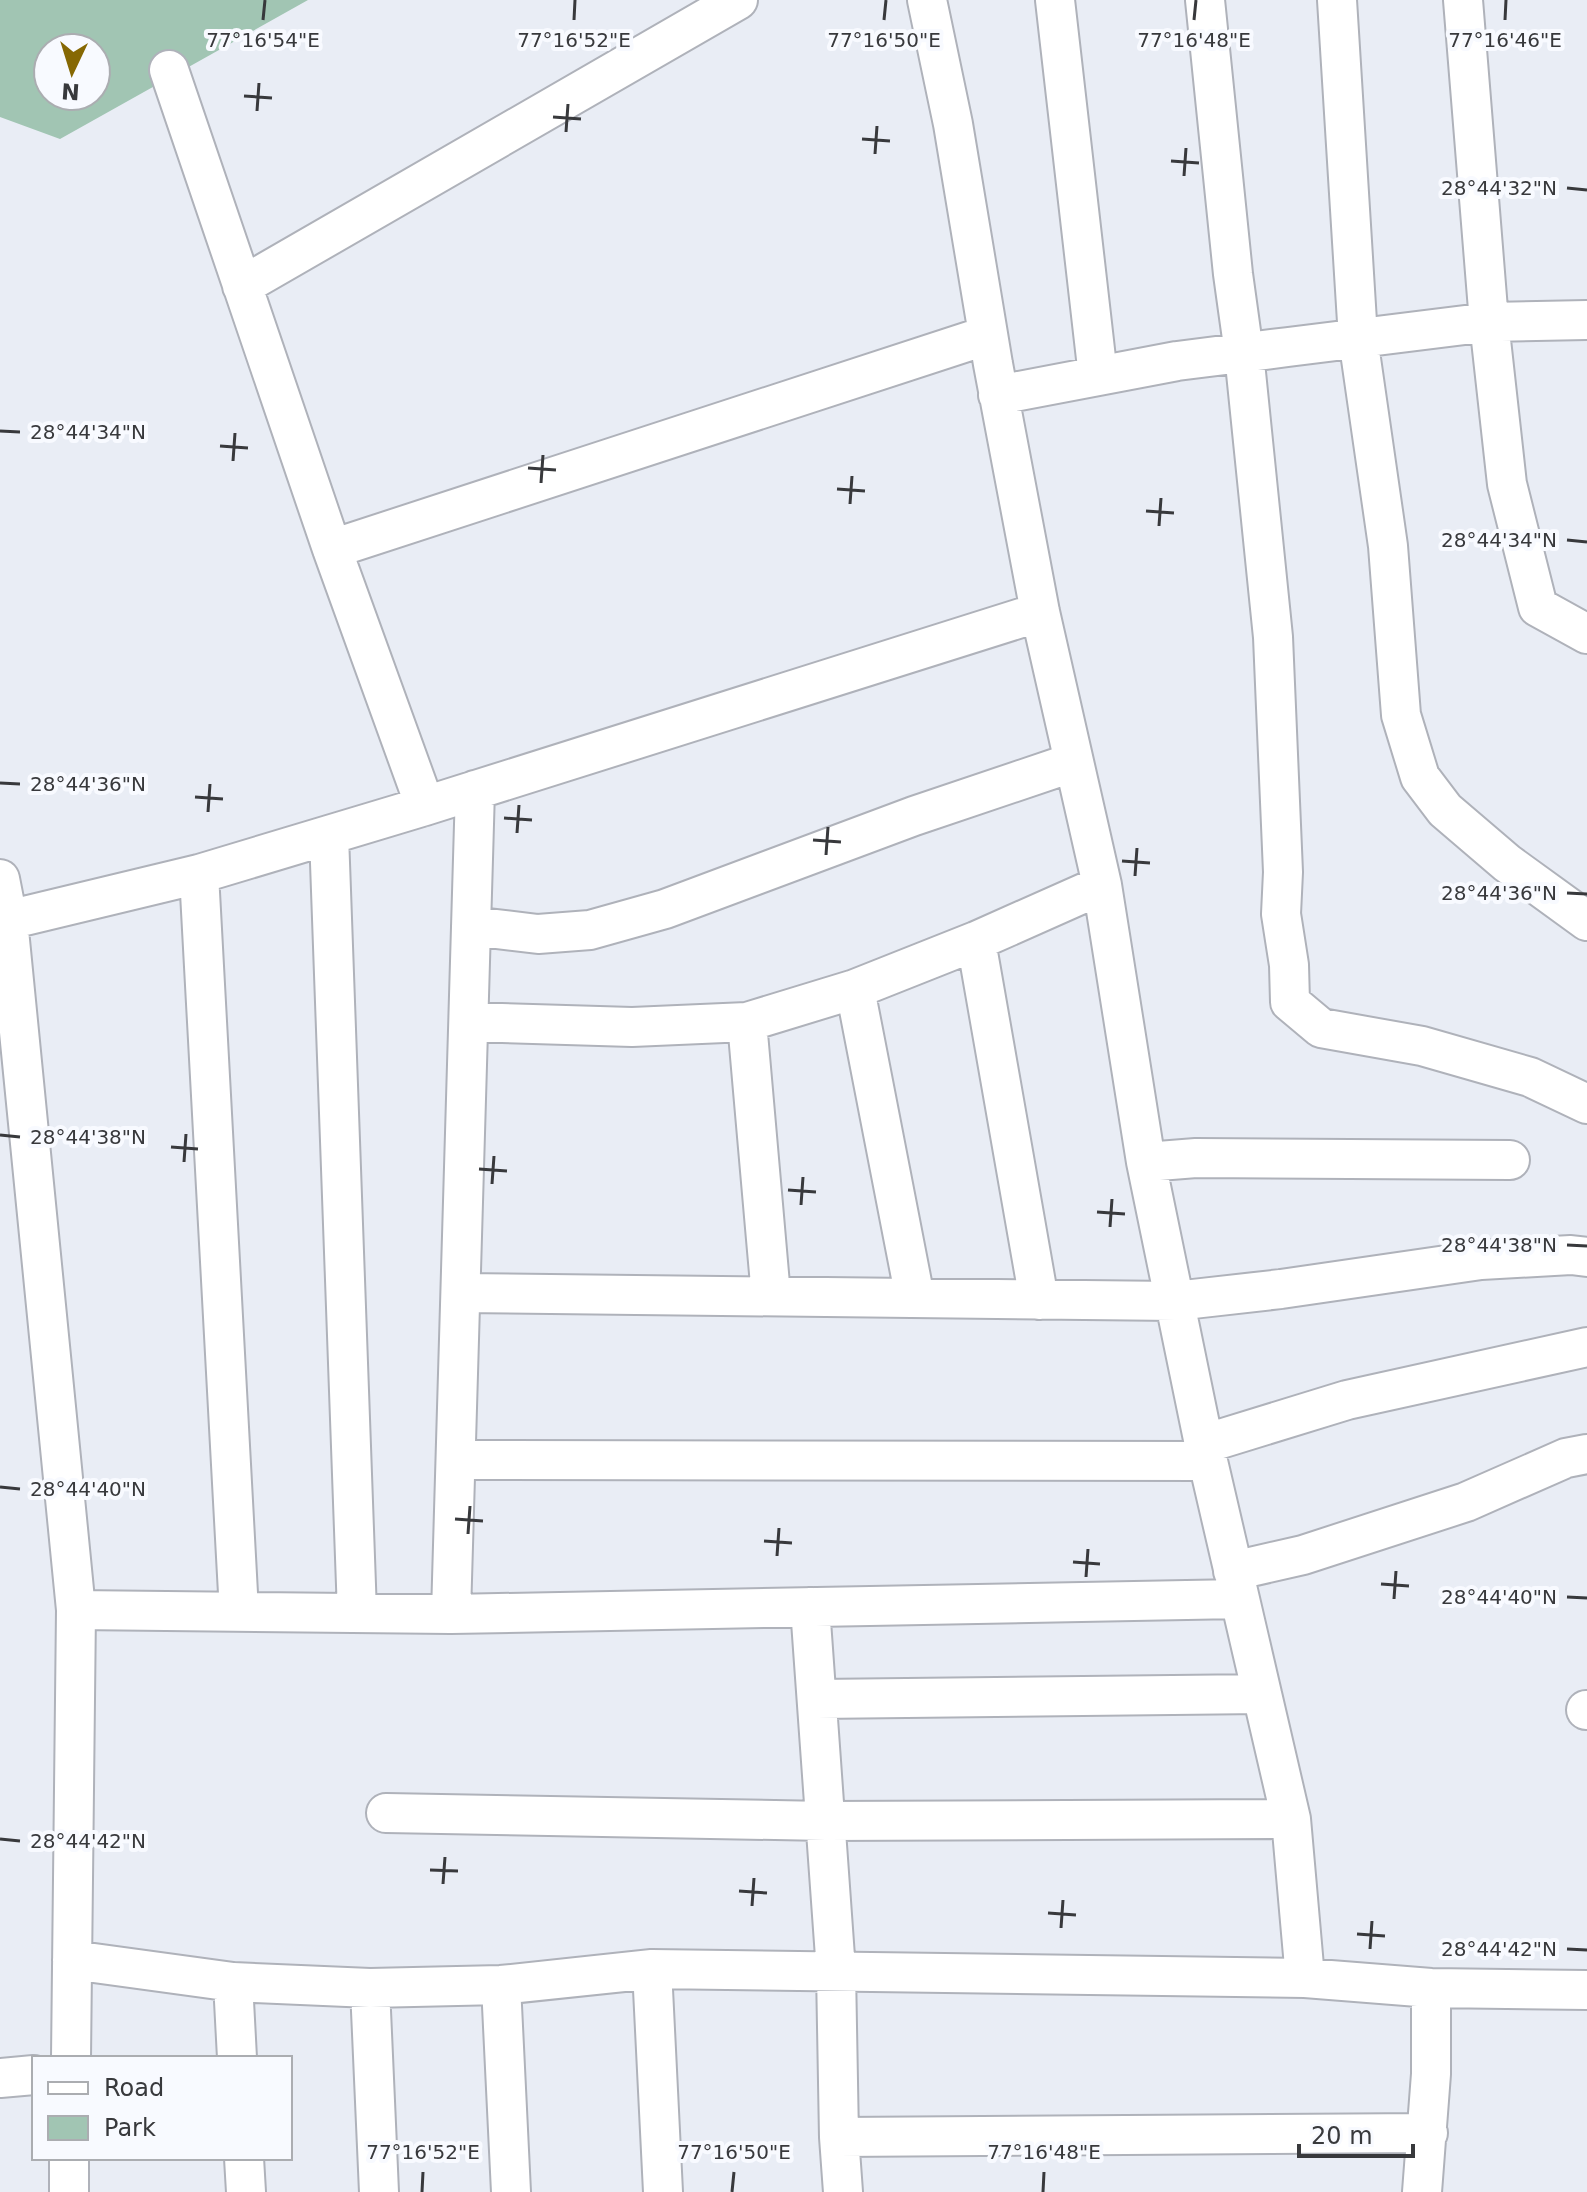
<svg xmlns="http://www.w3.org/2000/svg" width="1587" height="2192" viewBox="0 0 1587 2192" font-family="'DejaVu Sans',sans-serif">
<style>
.green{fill:#a1c5b3;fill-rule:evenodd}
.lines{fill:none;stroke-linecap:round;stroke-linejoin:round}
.minor-casing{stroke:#afb2ba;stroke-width:42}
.minor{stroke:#fff;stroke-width:38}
.ticks{fill:none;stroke:#38393c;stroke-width:3}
.ticks-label{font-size:20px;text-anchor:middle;fill:#38393c;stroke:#f8faff;stroke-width:8;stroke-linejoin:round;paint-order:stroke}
</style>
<rect width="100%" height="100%" fill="#e9edf5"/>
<path class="green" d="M0,0H308L60,139L0,117ZM48,48H96V96H48Z"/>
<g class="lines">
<g class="minor-casing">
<path id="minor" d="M927,0L953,124L993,364L1040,612L1102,885L1146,1162L1204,1444L1291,1819L1305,1978
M1055,0L1098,376
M1205,0L1233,274L1244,353L1273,637L1283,872L1281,914L1289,965L1290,1002L1321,1028L1422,1046L1530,1077L1587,1104
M1337,0L1358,338L1388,546L1401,715L1420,777L1445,810L1507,863L1587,921
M1463,0L1489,322L1507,484L1538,607L1587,634
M169,70L332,549L425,806
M242,286L738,0
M998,395L1177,361L1288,347L1489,322L1587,320
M332,549L988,335
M329,835L357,1613
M199,874L239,1612
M0,879L8,920L76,1610L71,2058
M8,920L199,874L425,806L1040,612
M471,926L538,934L590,930L665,909L914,816L1074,762
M976,941L1039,1300
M855,989L915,1298
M469,1022L632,1027L747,1022L855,989L976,941L1102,885
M747,1022L771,1296
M1146,1162L1196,1158L1510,1160
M461,1293L1175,1301L1281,1289L1481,1260L1571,1255L1587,1257
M1204,1444L1347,1400L1587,1347
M456,1460L1208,1461
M1233,1571L1303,1555L1466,1502L1566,1458L1587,1454
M810,1607L836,1971L839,2137L843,2192
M76,1610L451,1614L1239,1599
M451,1614L475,790
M817,1699L1262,1694
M1586,1710H1587
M386,1813L826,1821L1291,1819
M72,1960L233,1982L370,1988L501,1985L652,1969L1305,1978L1431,1988L1587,1990
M652,1969L663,2192
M233,1982L237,2058
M501,1985L511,2192
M370,1988L379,2192
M0,2078L34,2075
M839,2137L1428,2133
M69,2158V2192
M244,2158L246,2192
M1422,2192L1431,2074V1988"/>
</g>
<use href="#minor" class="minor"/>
</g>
<path class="ticks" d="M263,20L265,0M574,20L575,0M884,20L886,0M1194,20L1196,0M1505,20L1506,0M244,96L272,98M257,111L259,83M553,117L581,119M566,132L568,104M862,139L890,141M875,154L877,126M1171,161L1199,163M1184,176L1186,148M1567,188L1587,190M0,431L20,432M220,446L248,448M233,461L235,433M528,468L556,470M541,483L543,455M837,489L865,491M850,504L852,476M1146,511L1174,513M1159,526L1161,498M1567,540L1587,542M0,783L20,784M195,797L223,799M208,812L210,784M504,818L532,820M517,833L519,805M813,840L841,842M826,855L828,827M1122,861L1150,863M1135,876L1137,848M1567,893L1587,894M0,1135L20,1137M171,1147L198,1149M184,1162L186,1134M479,1169L507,1171M492,1184L494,1156M788,1190L816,1192M801,1205L803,1177M1097,1212L1125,1214M1110,1227L1112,1199M1567,1245L1587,1246M0,1487L20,1489M455,1519L483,1521M468,1534L470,1506M764,1541L792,1543M777,1556L779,1528M1073,1562L1100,1564M1086,1577L1088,1549M1381,1584L1409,1586M1567,1597L1587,1598M1394,1599L1396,1571M0,1839L20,1841M430,1870L458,1871M443,1884L445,1857M739,1891L767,1893M752,1906L754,1878M1048,1913L1076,1915M1061,1928L1063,1900M1357,1934L1385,1936M1370,1949L1372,1921M1567,1949L1587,1950M422,2192L423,2172M732,2192L734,2172M1043,2192L1044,2172"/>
<g class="ticks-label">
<text x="263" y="47">77°16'54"E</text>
<text x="574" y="47">77°16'52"E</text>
<text x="884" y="47">77°16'50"E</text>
<text x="1194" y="47">77°16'48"E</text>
<text x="1505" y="47">77°16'46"E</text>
<text x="1499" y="195">28°44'32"N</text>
<text x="88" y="439">28°44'34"N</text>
<text x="1499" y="547">28°44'34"N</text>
<text x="88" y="791">28°44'36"N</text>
<text x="1499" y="900">28°44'36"N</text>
<text x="88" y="1144">28°44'38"N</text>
<text x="1499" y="1252">28°44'38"N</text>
<text x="88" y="1496">28°44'40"N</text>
<text x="1499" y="1604">28°44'40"N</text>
<text x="88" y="1848">28°44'42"N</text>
<text x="1499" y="1956">28°44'42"N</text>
<text x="423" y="2159">77°16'52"E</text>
<text x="734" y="2159">77°16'50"E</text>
<text x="1044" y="2159">77°16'48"E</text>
</g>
<rect x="32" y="2056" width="260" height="104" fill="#f8faff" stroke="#abadb1" stroke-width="2"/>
<rect x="48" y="2082" width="40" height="12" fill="#ffffff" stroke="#abadb1" stroke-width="2"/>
<text x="104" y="2096" font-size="24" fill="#38393c">Road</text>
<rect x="48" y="2116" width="40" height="24" fill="#a1c5b3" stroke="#abadb1" stroke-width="2"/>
<text x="104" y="2136" font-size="24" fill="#38393c">Park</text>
<g transform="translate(72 72) rotate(184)"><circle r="38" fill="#f8faff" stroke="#abadb1" stroke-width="2"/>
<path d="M0-6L14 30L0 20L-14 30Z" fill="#866803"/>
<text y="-12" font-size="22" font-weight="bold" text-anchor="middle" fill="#38393c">N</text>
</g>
<path d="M1299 2144v12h114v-12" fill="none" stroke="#38393c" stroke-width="4"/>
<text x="1311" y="2144" font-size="24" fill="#38393c" stroke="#f8faff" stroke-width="6" paint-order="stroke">20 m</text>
</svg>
